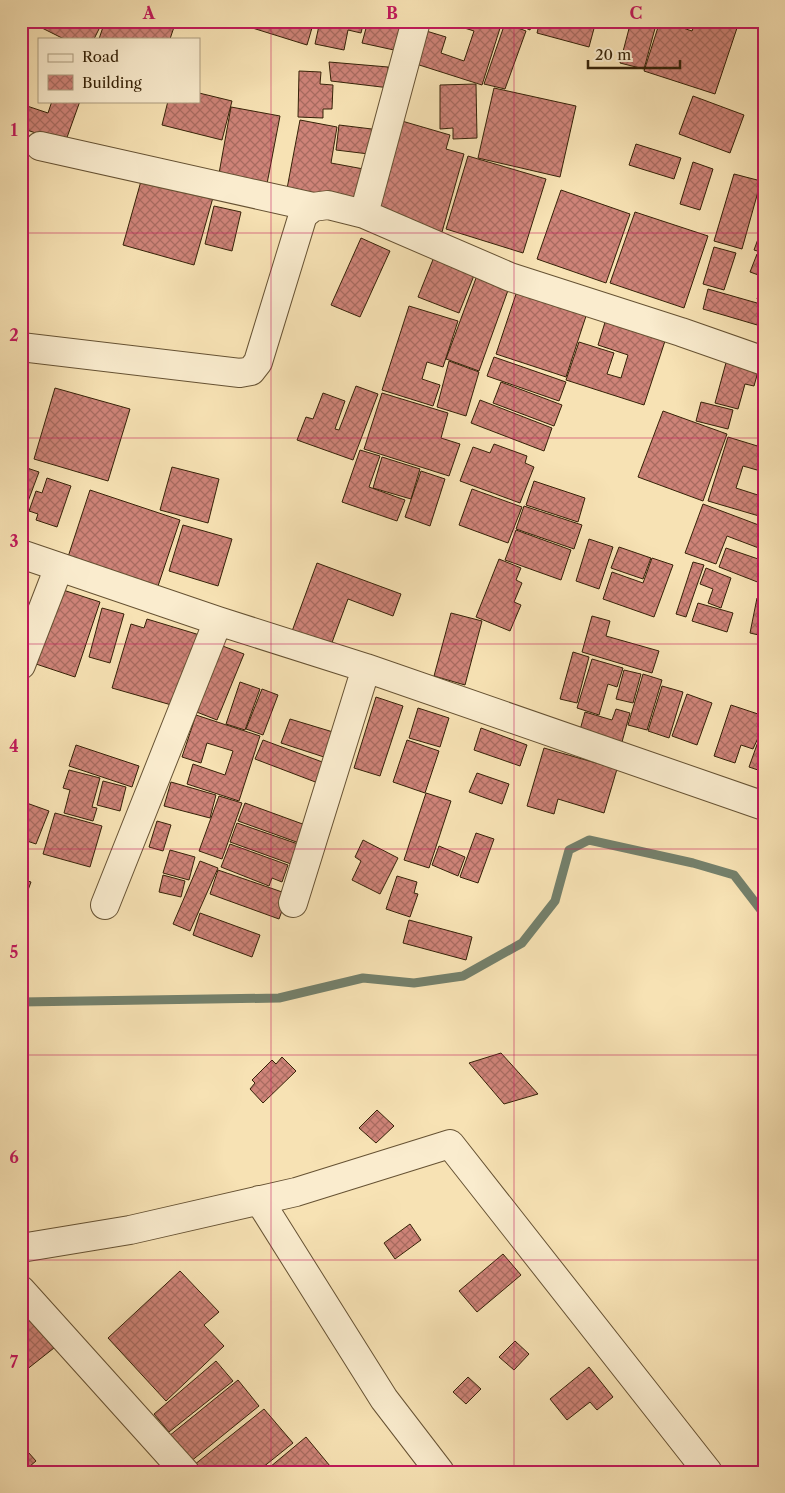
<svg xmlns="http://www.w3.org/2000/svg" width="785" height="1493" viewBox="0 0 785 1493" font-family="'Libre Caslon Text',serif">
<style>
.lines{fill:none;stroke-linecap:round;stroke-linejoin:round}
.stream{stroke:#74806b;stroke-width:9}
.building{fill:url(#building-cross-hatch);stroke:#362208}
.street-casing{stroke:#665233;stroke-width:30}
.street{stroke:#faecce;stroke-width:28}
.grid{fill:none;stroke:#c2185b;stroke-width:1;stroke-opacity:0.55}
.neatline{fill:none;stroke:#c2185b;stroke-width:2}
.grid-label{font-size:16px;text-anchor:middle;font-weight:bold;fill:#c2185b}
</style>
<defs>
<pattern id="building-cross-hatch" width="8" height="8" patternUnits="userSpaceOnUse" patternTransform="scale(1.25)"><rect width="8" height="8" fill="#ce8378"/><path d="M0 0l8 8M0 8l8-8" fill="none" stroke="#a86b60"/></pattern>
</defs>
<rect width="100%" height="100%" fill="#f7e2b4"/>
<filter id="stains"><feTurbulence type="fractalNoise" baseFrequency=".004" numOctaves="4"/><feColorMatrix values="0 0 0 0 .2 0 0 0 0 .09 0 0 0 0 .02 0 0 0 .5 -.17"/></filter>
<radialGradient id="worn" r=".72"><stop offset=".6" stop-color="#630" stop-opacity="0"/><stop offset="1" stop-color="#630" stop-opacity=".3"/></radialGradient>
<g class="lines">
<path class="stream" d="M21,1002L279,998L363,978L414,983L463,976L522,943L555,901L569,850L589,840L693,863L734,875L764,914"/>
</g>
<path class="building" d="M33,21H103L94,39H64L32,23Z
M105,21H176L170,39H99Z
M248,21H314L307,45L246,26Z
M320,21H364L361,33L348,30L344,50L315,44Z
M368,21H408L405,36L398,34L394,50L362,43Z
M442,21L502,22L482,85L413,63L423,30L446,37L441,53L464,61L474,31Z
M509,21H533L530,30Z
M540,21H596L589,47L537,33Z
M631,21H657L644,69L620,63Z
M660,21H685L683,28L692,31L696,21L739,22L715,94L644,71Z
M505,23L526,31L505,89L484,84Z
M329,62L388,67L390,88L331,81Z
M299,71L321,72L320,84L333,85L332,109H323V118L298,117Z
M476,84L477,138L453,139V128L440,129V85Z
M494,88L576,106L560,177L478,158Z
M199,93L232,101L222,140L162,125L168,101H199Z
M693,96L744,115L730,153L679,134Z
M52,101H80L65,143L21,128V104L48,113Z
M231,107L280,116L266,189L218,179Z
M395,119L450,135L446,149L464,154L442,232L368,212Z
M300,120L337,127L331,163L369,170L362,208L286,194Z
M339,125L380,130L377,155L336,150Z
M636,144L681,158L674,179L629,165Z
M468,156L546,179L523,253L446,229Z
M693,162L713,169L700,210L680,204Z
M143,174L214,194L194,265L123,245Z
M734,174L761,181L742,249L714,241Z
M561,190L630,214L606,283L537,259Z
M214,206L241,212L232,251L205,244Z
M635,212L708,236L684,308L610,283Z
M762,228L764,229V253L754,250Z
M361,238L390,251L360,317L331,305Z
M714,247L736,253L724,290L703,284Z
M757,254L764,256V301L757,299L764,277L750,272Z
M434,257L475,273L459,313L418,297Z
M479,270L511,282L479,371L446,359Z
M519,285L589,307L566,377L496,354Z
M708,289L764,305V327L703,309Z
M409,306L458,321L443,367L427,362L422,379L440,385L433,406L382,390Z
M606,319L666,338L644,405L566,380L579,342L614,353L607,374L621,378L628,355L598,345Z
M494,357L566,382L559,401L487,376Z
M727,359L759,368L754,386L745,384L738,409L715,403Z
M449,361L479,372L466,416L437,407Z
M501,382L562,405L554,426L493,403Z
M356,386L378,394L353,460L297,440L306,417L313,419L323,393L345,401L335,429L339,430Z
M55,388L130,409L108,481L34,459Z
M382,393L448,413L441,438L460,444L449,476L364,449Z
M480,400L552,428L544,451L471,423Z
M701,402L733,410L728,429L696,421Z
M663,411L727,434L703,501L638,477Z
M728,437L764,448V472L743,466L736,488L764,497L759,516L708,501Z
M494,444L527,456L525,463L534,467L520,503L460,481L473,447L490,453Z
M360,450L380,456L369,487L405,500L397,521L342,502Z
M382,457L420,469L411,499L373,488Z
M21,466L39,472L21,520Z
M172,467L219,479L208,523L160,510Z
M421,471L445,479L430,526L405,517Z
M47,478L71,486L57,527L36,520L38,514L29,511L36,491L42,493Z
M534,481L585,498L578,522L526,505Z
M472,489L522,507L508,543L459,525Z
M90,490L180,520L156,592L66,563Z
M703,504L764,527V550L727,536L716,564L685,553Z
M524,506L582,525L574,549L516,529Z
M183,525L232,539L218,586L169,571Z
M516,530L571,550L561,580L505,560Z
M589,539L613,547L599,589L576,581Z
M619,547L651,558L643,579L611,568Z
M726,548L764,561V573L760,583L719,567Z
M652,558L673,565L654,617L603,599L612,572L643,583Z
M499,559L521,568L516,580L522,583L514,602L521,605L510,631L476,617Z
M693,562L704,565L686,617L676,614Z
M317,563L401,594L393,616L348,599L330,648L291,634Z
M706,568L731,578L721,608L708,603L713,589L700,584Z
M60,589L100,602L75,677L36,664Z
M757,598L764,599V645H761L763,636L750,633Z
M698,603L733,613L727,632L692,621Z
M102,608L124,614L110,663L89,657Z
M451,613L482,621L465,685L434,676Z
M592,616L610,621L606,636L659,651L652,673L582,652Z
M147,619L203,636L182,708L112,688L131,624L144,628Z
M220,645L244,654L217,720L194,711Z
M573,652L589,657L577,703L560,699Z
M592,659L623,668L617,687L608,684L599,715L577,708Z
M624,670L641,674L633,703L616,699Z
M643,674L662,680L647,730L628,725Z
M240,682L260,689L245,730L226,724Z
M662,686L683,692L669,738L648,731Z
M262,689L278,695L263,735L246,729Z
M687,694L712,703L697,745L672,736Z
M376,697L403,706L380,776L354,768Z
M731,705L764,716V740L758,738L753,749L741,745L735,763L714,756Z
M418,708L449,718L440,747L409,738Z
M616,709L630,713L622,742L580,730L585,712L612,720Z
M196,715L260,736L239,801L187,784L193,764L225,775L233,751L207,743L201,763L182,757Z
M290,719L333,732L324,757L281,743Z
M481,728L527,745L520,766L474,750Z
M759,739L764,741V772L749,767Z
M263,740L325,763L318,783L255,759Z
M407,740L439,751L425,793L393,782Z
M76,745L139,766L132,787L69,766Z
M544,748L617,769L604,813L558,799L554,814L527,806Z
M69,770L100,778L92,807L97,808L93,821L64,813L70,790L63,788Z
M477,773L509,784L502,804L469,792Z
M103,781L126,787L120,811L97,805Z
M171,782L216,795L210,818L164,806Z
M426,793L451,801L429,868L404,860Z
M219,796L242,803L222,859L199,851Z
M21,801L49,811L36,844L21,839Z
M245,803L308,826L302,844L238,821Z
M55,813L102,826L90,867L43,854Z
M157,821L171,825L163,851L149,847Z
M237,823L298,844L291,864L230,842Z
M476,833L494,839L478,883L460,877Z
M363,840L398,858L380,894L352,880L361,861L355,857Z
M230,844L288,865L282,882L272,878L269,886L221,867Z
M439,846L465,857L458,876L432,865Z
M170,850L195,857L189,880L163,873Z
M200,861L218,868L190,931L173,924Z
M218,870L288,894L279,919L210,894Z
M163,875L185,881L181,897L159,892Z
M397,876L417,882L414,893L418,894L410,917L386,909Z
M21,879L31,882L21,909Z
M200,913L260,935L252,957L193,935Z
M409,920L472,937L466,960L403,943Z
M501,1053L538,1094L504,1104L469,1063Z
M282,1057L296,1071L263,1103L250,1089L255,1083L252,1080L272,1060L276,1064Z
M377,1110L394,1126L376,1143L359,1128Z
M410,1224L421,1240L395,1259L384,1243Z
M503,1254L521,1275L477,1312L459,1291Z
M180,1271L219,1312L204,1325L224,1346L166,1401L108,1338Z
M24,1312L54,1348L21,1374V1314Z
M515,1341L529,1354L514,1370L499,1357Z
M216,1361L233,1381L169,1432L154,1414Z
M589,1367L613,1397L597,1410L590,1402L567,1420L550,1399Z
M468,1377L481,1389L466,1404L453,1392Z
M238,1380L259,1406L190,1462L169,1436Z
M264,1409L293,1443L257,1472H199L194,1465Z
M306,1437L335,1472H264Z
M21,1444L36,1461L23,1472H21Z"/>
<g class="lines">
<g class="street-casing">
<path id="street" d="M40,146L313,207
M364,214L416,21
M21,347L240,373L251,371L258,362L303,215L313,207L328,205L364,214L510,277L681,332L764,361
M21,554L218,621L366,668L764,806
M21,665L59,567
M293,903L366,668
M105,905L218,621
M259,1200L384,1399L440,1472
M21,1248L130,1230L296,1192L450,1144L708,1472
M21,1290L185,1472"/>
</g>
<use href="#street" class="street"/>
</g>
<path class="grid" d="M271,21V1472M514,21V1472M21,233H764M21,438H764M21,644H764M21,849H764M21,1055H764M21,1260H764"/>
<rect width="785" height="1493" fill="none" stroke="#f7e2b4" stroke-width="55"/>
<rect x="38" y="38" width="162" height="65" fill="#faecce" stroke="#ac9b7f"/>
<rect x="48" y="54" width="25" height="8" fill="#faecce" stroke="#ac9b7f"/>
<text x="82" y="62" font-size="15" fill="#362208">Road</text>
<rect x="48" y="75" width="25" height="15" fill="url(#building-cross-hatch)" stroke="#ac9b7f"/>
<text x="82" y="88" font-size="15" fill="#362208">Building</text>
<path d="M588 60v8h92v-8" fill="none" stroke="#362208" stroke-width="2.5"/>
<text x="595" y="60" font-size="15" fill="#362208" stroke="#faecce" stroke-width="4" paint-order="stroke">20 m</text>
<rect x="28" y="28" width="730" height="1438" class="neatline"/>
<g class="grid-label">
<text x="149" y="19">A</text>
<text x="392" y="19">B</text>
<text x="636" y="19">C</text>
<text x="14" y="136">1</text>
<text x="14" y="341">2</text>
<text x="14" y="547">3</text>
<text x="14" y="752">4</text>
<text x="14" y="958">5</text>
<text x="14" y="1163">6</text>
<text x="14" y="1368">7</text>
</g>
<rect width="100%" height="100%" filter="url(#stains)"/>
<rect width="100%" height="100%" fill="url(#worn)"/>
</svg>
